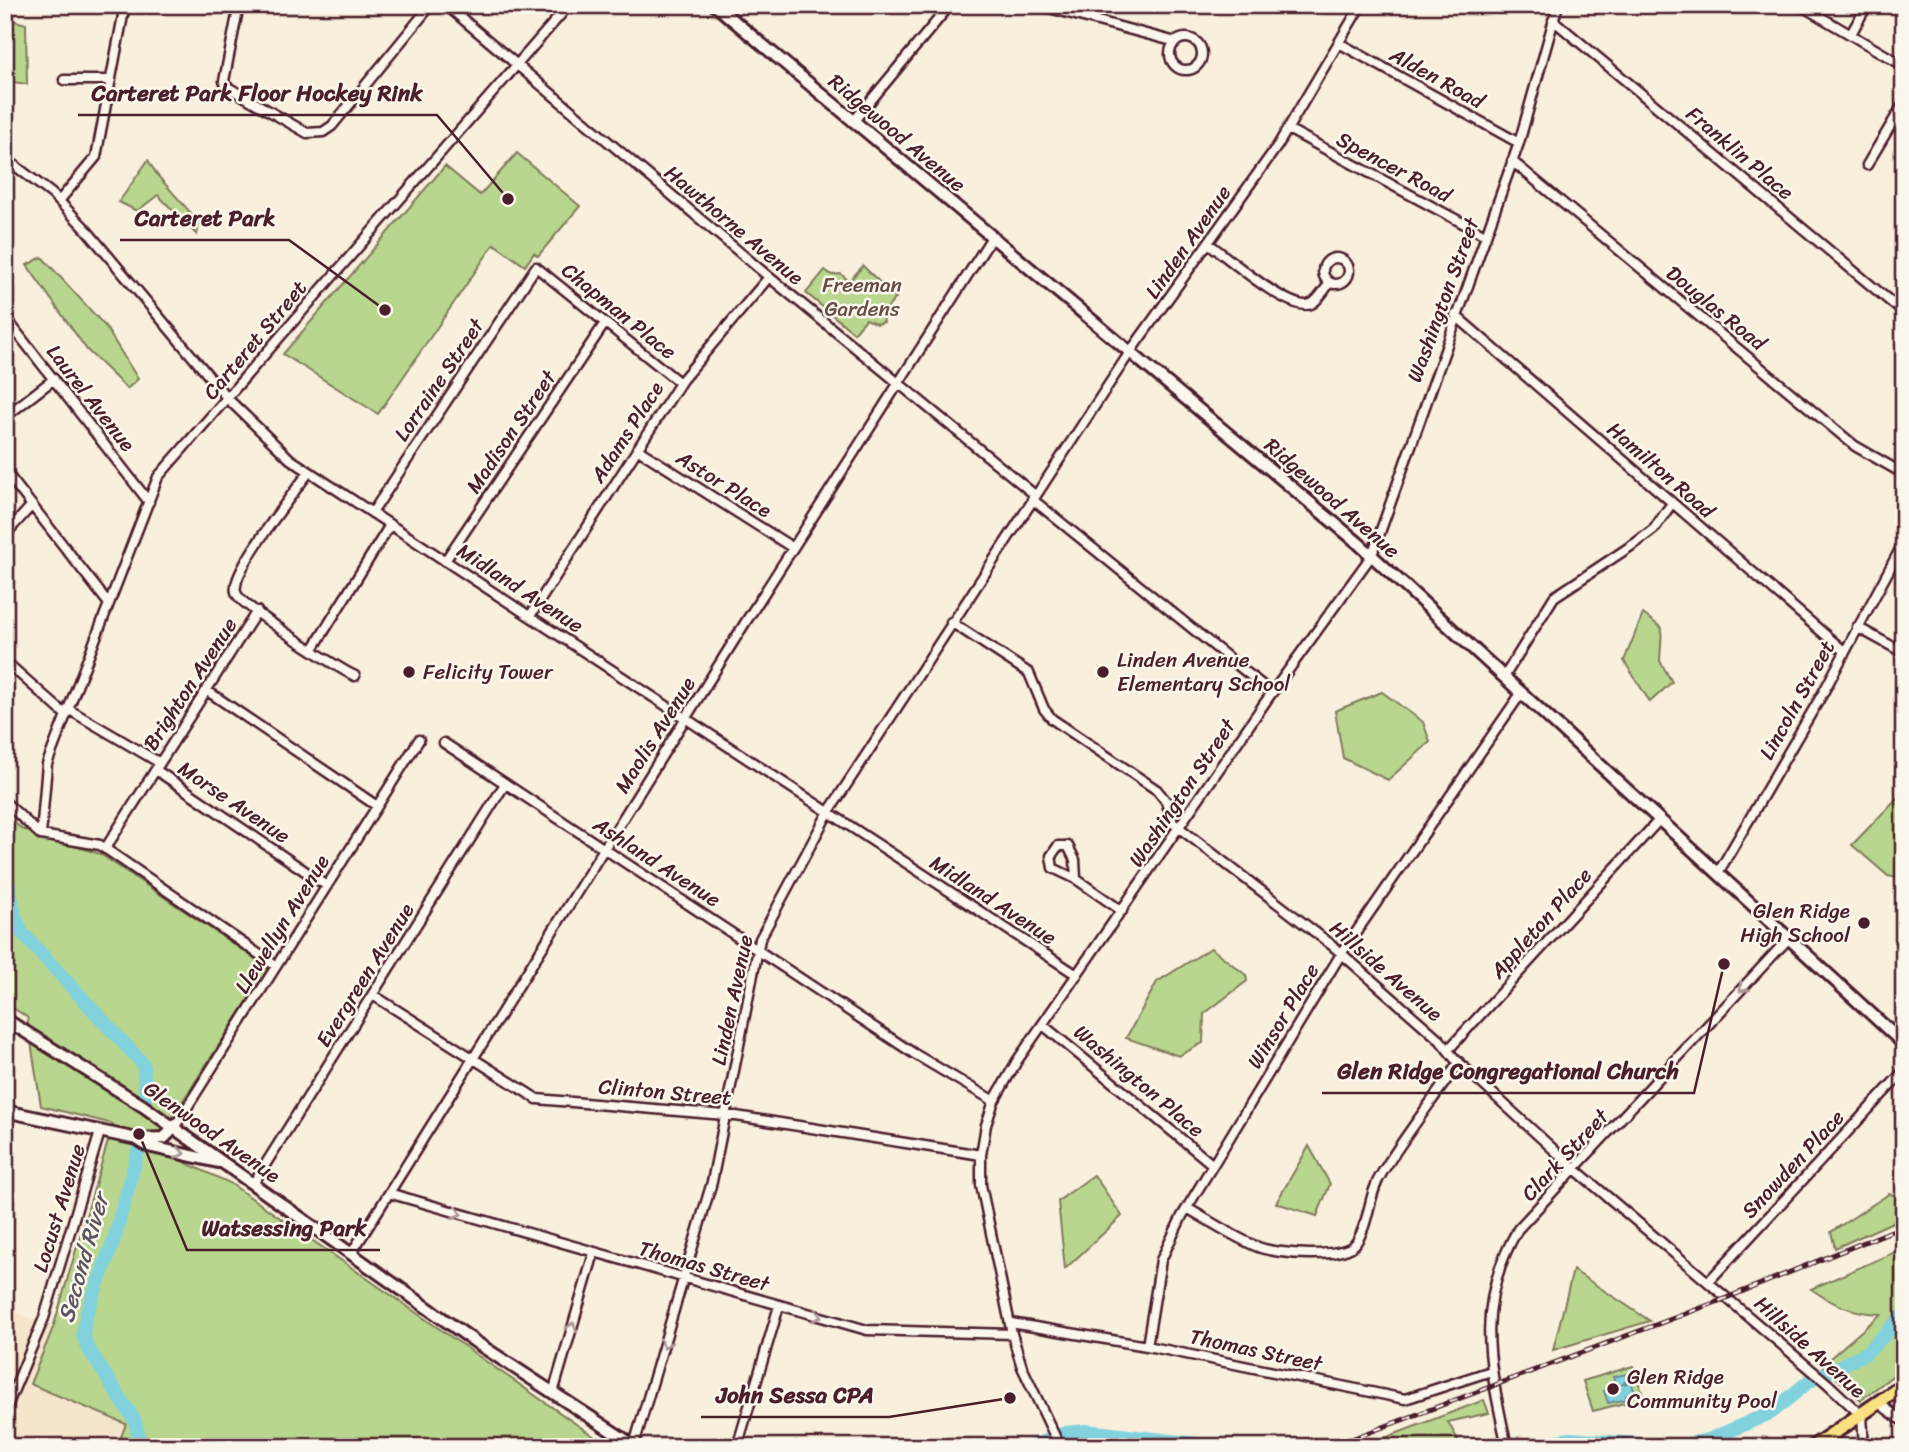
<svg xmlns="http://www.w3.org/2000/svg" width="1909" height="1452" viewBox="0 0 1909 1452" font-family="Sriracha,sans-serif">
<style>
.built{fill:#f4e5cb}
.green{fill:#b8d68e;stroke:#817a5c;stroke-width:2}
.water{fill:#82d2de;stroke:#6c8a96;stroke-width:2}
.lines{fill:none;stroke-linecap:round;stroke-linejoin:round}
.river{stroke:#82d2de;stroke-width:14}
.minor-casing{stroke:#4a1f2b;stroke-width:13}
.tertiary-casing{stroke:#4a1f2b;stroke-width:16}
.primary-casing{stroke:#4a1f2b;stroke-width:18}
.minor{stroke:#fbf7ec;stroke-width:8}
.tertiary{stroke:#fbf7ec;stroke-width:10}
.primary{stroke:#f9e181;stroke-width:12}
.rail-casing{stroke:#4a1f2b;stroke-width:5}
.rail{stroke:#fbf7ec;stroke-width:2.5;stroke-dasharray:8;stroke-linecap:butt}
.oneway{stroke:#ab9695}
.poi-dot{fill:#4a1f2b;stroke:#fbf7ec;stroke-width:2.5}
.labels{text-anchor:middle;stroke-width:5;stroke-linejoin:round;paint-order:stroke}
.street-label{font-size:21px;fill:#4a1f2b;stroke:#fbf7ec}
.park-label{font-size:21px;fill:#664d44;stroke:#fbf7ec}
.poi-label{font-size:21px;fill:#4a1f2b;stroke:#fbf7ec;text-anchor:start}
.water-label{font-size:23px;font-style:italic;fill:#5b5561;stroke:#fbf7ec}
.leader{fill:none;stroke:#4a1f2b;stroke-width:2.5}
.callout-dot{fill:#4a1f2b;stroke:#fbf7ec;stroke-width:2.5}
.callout-label{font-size:23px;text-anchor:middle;font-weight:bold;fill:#4a1f2b;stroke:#fbf7ec;stroke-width:5;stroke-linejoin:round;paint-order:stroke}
</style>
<rect width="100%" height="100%" fill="#f8efdd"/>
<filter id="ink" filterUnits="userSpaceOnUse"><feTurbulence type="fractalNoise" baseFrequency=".0143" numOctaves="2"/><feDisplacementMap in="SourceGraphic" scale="14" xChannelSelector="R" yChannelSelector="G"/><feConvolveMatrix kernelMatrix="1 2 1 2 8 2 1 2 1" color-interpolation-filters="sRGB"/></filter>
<g filter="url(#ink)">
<path class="built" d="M5,1308L53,1328L30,1384L126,1425L117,1447H5Z"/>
<path class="green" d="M5,18L26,24L27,84L5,81Z
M517,153L580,206L538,256L534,253L525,266L494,244L378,414L283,354L445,166L480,195Z
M148,160L157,175L199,222L197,235L158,195L137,211L119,202Z
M42,257L105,326L138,379L127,389L87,350L27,265Z
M863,266L896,298L881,315L884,322L877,324L866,319L854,333L806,293L825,270L832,275L841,274L849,281Z
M1643,614L1662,628L1660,661L1672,682L1650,702L1624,661Z
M1382,692L1423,722L1430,742L1388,780L1343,758L1335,711Z
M1902,793L1904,794V879L1888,876L1852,845Z
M5,815L22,829L100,854L269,968L173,1116L164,1153L230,1183L609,1447H117L126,1424L30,1384L53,1328L113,1124L41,1106L27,1017L5,1003Z
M1211,948L1246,975L1247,981L1204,1014L1203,1043L1179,1056L1126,1038L1157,982Z
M1309,1146L1330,1184L1317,1216L1276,1203Z
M1094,1175L1122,1216L1065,1269L1058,1201Z
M1889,1194L1904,1197V1217L1835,1248L1831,1232Z
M1904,1248V1367L1861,1400L1822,1365L1881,1314C1853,1313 1834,1305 1811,1289Z
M1573,1270L1650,1321L1553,1350Z
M1633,1366L1644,1398L1593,1411L1583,1381Z
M1484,1400L1489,1413L1448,1422L1462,1447H1361Z"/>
<path class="water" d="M1627,1374L1628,1379L1623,1384L1631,1382L1635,1393L1626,1396L1627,1399L1608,1403L1604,1391L1617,1387L1613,1377Z"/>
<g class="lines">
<path class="river" d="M5,866L15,916L22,933L143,1064L146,1097
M138,1151L114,1240L86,1315L83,1333L86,1345L135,1421L141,1447
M1031,1447L1066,1433L1086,1431L1222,1447
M1524,1447L1570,1439L1677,1447L1711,1439L1772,1412L1808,1382L1866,1353L1904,1315"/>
<g class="minor-casing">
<path id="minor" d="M223,5L238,8L281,5
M239,5L224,81L226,86L307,133L323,132L332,126L431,5
M446,5L769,277L1035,495
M1038,5L1176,42
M1800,5L1904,66
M1553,20L1904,313
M1851,34L1867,5
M1170 54a16 16 0 1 1 32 0a16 16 0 1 1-32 0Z
M1339,43L1519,143
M64,80H111
M853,122L950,5
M1288,129L1485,235
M5,158L52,194L84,227L228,399L290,459L1077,975
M1512,161L1855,446L1904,474
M1867,165L1904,103
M59,201L96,157L125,5
M1208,243C1226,256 1290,313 1311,304C1318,301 1324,290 1329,284
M1323 271a13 13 0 1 1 26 0a13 13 0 1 1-26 0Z
M1455,315L1844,651
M5,317L149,502
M10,413L54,379
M637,449L793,548
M5,471L109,604
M309,472C294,492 237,565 236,586C235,589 236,594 238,596C246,608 339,669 355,676
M1032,499L1272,693
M372,513L536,267L680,383
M5,535L32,505
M445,561L605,323
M530,616L682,380L769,277
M951,622L1029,673L1044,709L1052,719L1157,790L1166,801L1173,823L1333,946L1440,1040L1455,1059L1576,1170L1828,1384L1862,1416L1864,1447
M1857,627L1904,653
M313,649L390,525
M5,661L66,715
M1504,677L1554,597L1637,542L1654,529L1672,503
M206,690L377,806
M68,709L160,763
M444,743L913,1053L994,1101
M156,770L327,886
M5,802L41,835L100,845L276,966
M41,835L47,764L158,477L569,5
M105,849L257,611
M1718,873L1823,693L1904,542
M1076,879L1053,868L1051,856L1058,846H1068L1075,860L1076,879L1122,911
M373,995L537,1099L736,1116L981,1155
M1043,1025L1213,1165
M1448,1050L1660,819
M174,1128L419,740
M253,1184L505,784
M392,1194L867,1330L1012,1334
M1187,1208C1210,1221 1233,1237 1258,1247C1276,1254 1344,1260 1356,1243C1370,1222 1368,1194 1382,1173C1405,1135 1434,1099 1459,1062
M351,1254L745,623L992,237
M1709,1281L1904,1071
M1011,1323L1147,1346L1405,1399L1491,1371
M1147,1346L1161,1260L1182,1216L1341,954L1522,692
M553,1393L594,1253
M1880,1404L1904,1422
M5,1411L44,1318L100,1132
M634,1445L712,1182L760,939L828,813L1130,352L1278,145L1361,5
M734,1447L740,1437L779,1306
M1060,1447L1022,1367L1012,1334L981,1185V1155L986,1125L994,1101L1017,1061L1266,701L1372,555L1519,143L1558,5
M1507,1447C1490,1366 1473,1306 1518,1229L1789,938"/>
</g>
<g class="tertiary-casing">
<path id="tertiary" d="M715,5L1357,542L1904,1044
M5,1019L143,1106L477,1343L636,1447
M5,1111L137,1139L148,1146L218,1162
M137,1139L164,1138L174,1128"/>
</g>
<g class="primary-casing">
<path id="primary" d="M1813,1447L1904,1385"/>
</g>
<use href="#minor" class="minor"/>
<use href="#tertiary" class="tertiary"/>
<use href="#primary" class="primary"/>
<g class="rail-casing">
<path id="rail" d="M1330,1447L1714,1303L1904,1226"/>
</g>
<use href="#rail" class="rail"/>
</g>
<defs><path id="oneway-chevron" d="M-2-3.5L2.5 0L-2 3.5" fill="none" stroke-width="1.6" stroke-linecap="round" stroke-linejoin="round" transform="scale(1.75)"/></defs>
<g class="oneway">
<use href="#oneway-chevron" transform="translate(1743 988) rotate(133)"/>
<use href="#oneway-chevron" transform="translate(180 1153) rotate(11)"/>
<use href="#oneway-chevron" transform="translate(457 1213) rotate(16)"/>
<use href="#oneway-chevron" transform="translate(817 1316) rotate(15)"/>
<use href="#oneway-chevron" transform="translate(572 1327) rotate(-73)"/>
<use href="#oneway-chevron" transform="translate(665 1344) rotate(107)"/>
</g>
</g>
<g class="poi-dot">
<circle cx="409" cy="672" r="7"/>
<circle cx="1103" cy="672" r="7"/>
<circle cx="1864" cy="923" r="7"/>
<circle cx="1613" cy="1389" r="7"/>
</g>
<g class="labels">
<g class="street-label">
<text transform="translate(1437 78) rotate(29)" y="7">Alden Road</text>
<text transform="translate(897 133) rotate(40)" y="7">Ridgewood Avenue</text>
<text transform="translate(1740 153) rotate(40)" y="7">Franklin Place</text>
<text transform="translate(1394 167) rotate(28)" y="7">Spencer Road</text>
<text transform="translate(734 225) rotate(40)" y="7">Hawthorne Avenue</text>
<text transform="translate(1188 242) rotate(-55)" y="7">Linden Avenue</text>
<text transform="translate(1443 300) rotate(-70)" y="7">Washington Street</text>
<text transform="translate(1716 308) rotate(39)" y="7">Douglas Road</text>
<text transform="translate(619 311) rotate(39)" y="7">Chapman Place</text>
<text transform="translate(255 340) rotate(-50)" y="7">Carteret Street</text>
<text transform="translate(439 380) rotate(-56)" y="7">Lorraine Street</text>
<text transform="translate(91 398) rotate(52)" y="7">Laurel Avenue</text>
<text transform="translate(511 432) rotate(-56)" y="7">Madison Street</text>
<text transform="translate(627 432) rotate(-57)" y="7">Adams Place</text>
<text transform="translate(1661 470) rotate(41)" y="7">Hamilton Road</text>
<text transform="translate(724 484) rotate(32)" y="7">Astor Place</text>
<text transform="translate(1332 498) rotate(41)" y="7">Ridgewood Avenue</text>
<text transform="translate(520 588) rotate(33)" y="7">Midland Avenue</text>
<text transform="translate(190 684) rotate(-57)" y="7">Brighton Avenue</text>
<text transform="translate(1797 700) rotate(-61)" y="7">Lincoln Street</text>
<text transform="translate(655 735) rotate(-58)" y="7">Maolis Avenue</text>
<text transform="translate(1182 793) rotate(-56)" y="7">Washington Street</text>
<text transform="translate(234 802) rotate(34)" y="7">Morse Avenue</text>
<text transform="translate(657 862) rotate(33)" y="7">Ashland Avenue</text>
<text transform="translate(993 900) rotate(33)" y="7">Midland Avenue</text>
<text transform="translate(1541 923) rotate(-48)" y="7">Appleton Place</text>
<text transform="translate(282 924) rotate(-58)" y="7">Llewellyn Avenue</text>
<text transform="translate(1386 971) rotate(41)" y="7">Hillside Avenue</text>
<text transform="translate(365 975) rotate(-58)" y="7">Evergreen Avenue</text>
<text transform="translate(732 1000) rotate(-78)" y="7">Linden Avenue</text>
<text transform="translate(1283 1016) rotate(-59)" y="7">Winsor Place</text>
<text transform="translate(1139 1081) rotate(40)" y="7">Washington Place</text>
<text transform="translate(665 1092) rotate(5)" y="7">Clinton Street</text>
<text transform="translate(212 1132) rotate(35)" y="7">Glenwood Avenue</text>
<text transform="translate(1565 1155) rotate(-47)" y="7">Clark Street</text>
<text transform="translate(1793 1164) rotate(-47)" y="7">Snowden Place</text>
<text transform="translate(59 1208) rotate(-73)" y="7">Locust Avenue</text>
<text transform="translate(704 1266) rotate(16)" y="7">Thomas Street</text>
<text transform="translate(1810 1347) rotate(42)" y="7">Hillside Avenue</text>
<text transform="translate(1256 1350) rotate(12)" y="7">Thomas Street</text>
</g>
<g class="park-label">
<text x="862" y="292">Freeman<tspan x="862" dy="24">Gardens</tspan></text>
</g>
<g class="poi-label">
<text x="1117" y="667">Linden Avenue<tspan x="1117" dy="24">Elementary School</tspan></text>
<text x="423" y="679">Felicity Tower</text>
<text x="1850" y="918" text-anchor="end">Glen Ridge<tspan x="1850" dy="24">High School</tspan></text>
<text x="1627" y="1384">Glen Ridge<tspan x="1627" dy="24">Community Pool</tspan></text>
</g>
<g class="water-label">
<text transform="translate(83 1258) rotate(-74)" y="8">Second River</text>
</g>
</g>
<path class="leader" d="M508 199L437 115H78M385 310L289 240H120M1724 964L1694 1093H1322M139 1134L187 1250H380M1010 1398L889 1417H701"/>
<g class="callout-dot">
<circle cx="508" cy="199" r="7"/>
<circle cx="385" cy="310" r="7"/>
<circle cx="1724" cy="964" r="7"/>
<circle cx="139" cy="1134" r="7"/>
<circle cx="1010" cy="1398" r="7"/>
</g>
<g class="callout-label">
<text x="257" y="101">Carteret Park Floor Hockey Rink</text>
<text x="205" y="226">Carteret Park</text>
<text x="1508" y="1079">Glen Ridge Congregational Church</text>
<text x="284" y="1236">Watsessing Park</text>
<text x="795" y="1403">John Sessa CPA</text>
</g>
<rect width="1909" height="1452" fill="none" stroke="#fbf7ec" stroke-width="28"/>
<rect x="14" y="14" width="1881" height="1424" fill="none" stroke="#4a1f2b" stroke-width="2.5" filter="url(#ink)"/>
</svg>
